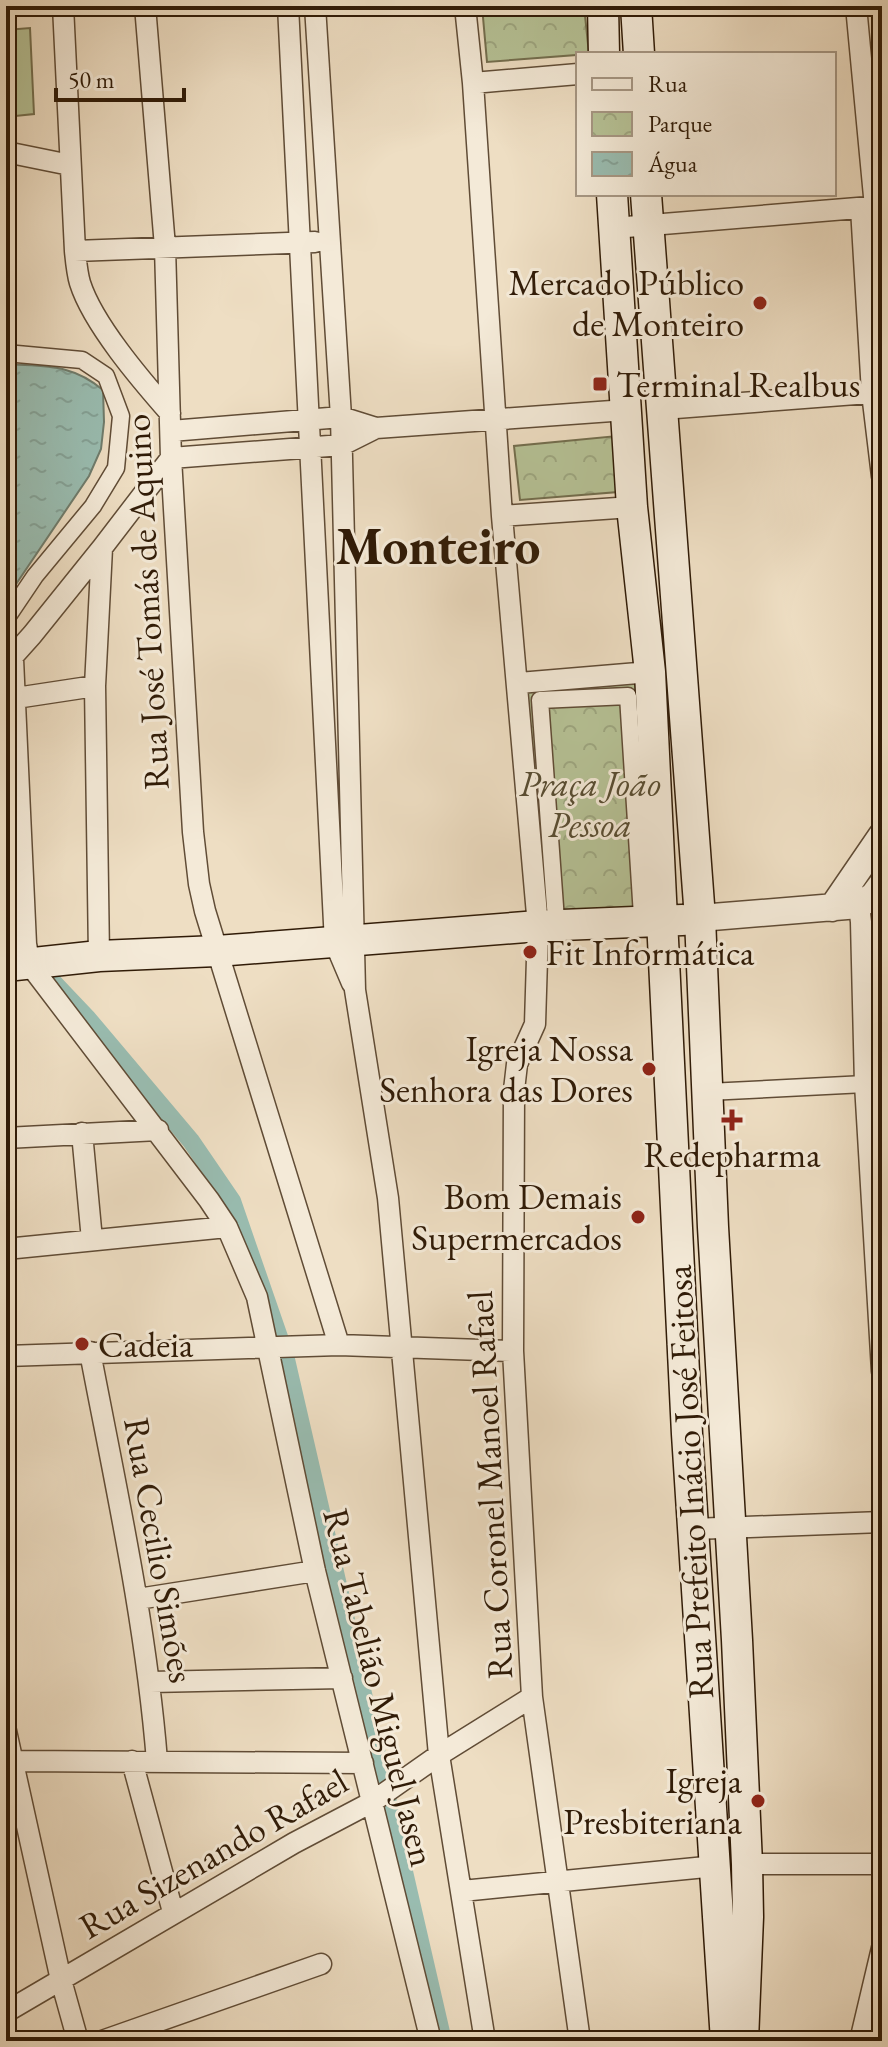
<svg xmlns="http://www.w3.org/2000/svg" width="888" height="2047" viewBox="0 0 888 2047" font-family="'EB Garamond',serif">
<style>
.grass{fill:#b6c296;stroke:#736e4e;stroke-width:2}
.park{fill:url(#park-crowns);stroke:#736e4e;stroke-width:2}
.water{fill:url(#water-ripples);stroke:#6f7c6c;stroke-width:2}
.lines{fill:none;stroke-linecap:round;stroke-linejoin:round}
.canal{stroke:#99bcb0;stroke-width:18}
.pedestrian-casing{stroke:#604c36;stroke-width:19}
.minor-casing{stroke:#604c36;stroke-width:23}
.tertiary-casing{stroke:#604c36;stroke-width:29}
.secondary-casing{stroke:#301b07;stroke-width:33}
.pedestrian{stroke:#f4ead8;stroke-width:16}
.minor{stroke:#f4ead8;stroke-width:20}
.tertiary{stroke:#f4ead8;stroke-width:26}
.secondary{stroke:#f4ead8;stroke-width:30}
.poi-dot{fill:#8f2418;stroke:#f4ead8;stroke-width:3}
.labels{text-anchor:middle;stroke-width:6;stroke-linejoin:round;paint-order:stroke}
.poi-label{font-size:36px;fill:#301b07;stroke:#f4ead8;text-anchor:end}
.street-label{font-size:36px;fill:#301b07;stroke:#f4ead8}
.park-label{font-size:36px;font-style:italic;fill:#584d32;stroke:#f4ead8}
.town-label{font-size:52px;font-weight:bold;fill:#301b07;stroke:#f4ead8}
</style>
<defs>
<pattern id="park-crowns" width="20" height="18" patternUnits="userSpaceOnUse" patternTransform="scale(2)"><rect width="20" height="18" fill="#b6c296"/><path d="M2 6a3 3 0 1 1 6 0M12 15a3 3 0 1 1 6 0" fill="none" stroke="#9da680"/></pattern>
<pattern id="water-ripples" width="26" height="14" patternUnits="userSpaceOnUse" patternTransform="scale(2)"><rect width="26" height="14" fill="#99bcb0"/><path d="M2 4q2-2 4 0t4 0M15 11q2-2 4 0t4 0" fill="none" stroke="#84a196"/></pattern>
</defs>
<rect width="100%" height="100%" fill="#eedec3"/>
<filter id="stains"><feTurbulence type="fractalNoise" baseFrequency=".0025" numOctaves="4"/><feColorMatrix values="0 0 0 0 .2 0 0 0 0 .09 0 0 0 0 .02 0 0 0 .5 -.17"/></filter>
<radialGradient id="worn" r=".72"><stop offset=".6" stop-color="#630" stop-opacity="0"/><stop offset="1" stop-color="#630" stop-opacity=".3"/></radialGradient>
<path class="grass" d="M30,28L34,114L6,117V30Z"/>
<path class="park" d="M482,6H584L589,54L487,62Z
M617,436L618,492L520,500L514,446Z
M638,678L654,916L542,920L527,691Z"/>
<path class="water" d="M6,364C45,367 71,363 103,390L104,422L101,449L89,476L6,599Z"/>
<g class="lines">
<path class="canal" d="M6,936L17,949
M51,980L88,1019L191,1141L232,1201L280,1340
M285,1355L443,2041"/>
<g class="pedestrian-casing">
<path id="pedestrian" d="M6,353L82,360L106,376L121,416L116,468L93,506L35,576L6,619
M628,696L642,916L556,920L540,700Z
M708,1092L865,1084"/>
</g>
<g class="minor-casing">
<path id="minor" d="M63,6L75,251C76,261 77,273 80,283C93,324 141,380 170,413
M145,6L165,247L171,458L193,832L199,884L205,911L339,1345
M288,6L335,943L352,983
M315,6L341,417L355,990L388,1198L439,1755L485,2041
M465,6L473,83L502,516L538,926L535,1024L517,1064L514,1090L513,1351L532,1697L580,2041
M856,6L875,207
M473,83L578,74
M6,152L70,165
M861,208L872,393L882,476
M614,228L882,206
M75,251L315,242
M663,409L882,392
M171,431L341,417L376,428L626,410
M171,458L342,445L376,428
M502,516L632,507
M13,659L26,944L30,965L209,1200L227,1227L257,1297L315,1571L431,2041
M6,664L32,635L102,548
M519,683L650,672
M16,698L95,686
M854,893L859,905L861,922L865,1084L882,1371
M99,956L95,686L102,548L171,458
M82,1133L92,1240
M6,1138L158,1130
M6,1249L227,1227
M90,1352C116,1488 146,1623 157,1761
M6,1356L339,1345L513,1351
M693,1529L882,1522
M138,1599L315,1571
M151,1682L342,1678
M6,1731L61,1980L78,2041
M15,1761L363,1763
M132,1761L173,1912
M747,1864H882
M462,1891L716,1866
M6,2012L294,1843L372,1802L439,1755L532,1697
M102,2041L321,1964
M860,2041L882,1948"/>
</g>
<g class="tertiary-casing">
<path id="tertiary" d="M832,908L882,835
M700,918L859,905L873,896L882,884"/>
</g>
<g class="secondary-casing">
<path id="secondary" d="M603,6L604,54
M636,6L639,54
M612,194L632,507L650,672L687,1434L726,2041
M646,194L700,918L713,1227L737,1640L747,1864L748,1917L743,2041
M6,966L99,956L217,951L538,926L682,920"/>
</g>
<use href="#pedestrian" class="pedestrian"/>
<use href="#minor" class="minor"/>
<use href="#tertiary" class="tertiary"/>
<use href="#secondary" class="secondary"/>
</g>
<g class="poi-dot">
<circle cx="760" cy="303" r="8"/>
<rect x="592" y="376" width="16" height="16" rx="4"/>
<circle cx="530" cy="952" r="8"/>
<circle cx="649" cy="1069" r="8"/>
<path d="M728 1108h8v8h8v8h-8v8h-8v-8h-8v-8h8z"/>
<circle cx="638" cy="1217" r="8"/>
<circle cx="82" cy="1344" r="8"/>
<circle cx="758" cy="1801" r="8"/>
</g>
<g class="labels">
<g class="poi-label">
<text x="744" y="295">Mercado Público<tspan x="744" dy="41">de Monteiro</tspan></text>
<text x="616" y="397" text-anchor="start">Terminal Realbus</text>
<text x="546" y="965" text-anchor="start">Fit Informática</text>
<text x="633" y="1061">Igreja Nossa<tspan x="633" dy="41">Senhora das Dores</tspan></text>
<text x="732" y="1167" text-anchor="middle">Redepharma</text>
<text x="622" y="1209">Bom Demais<tspan x="622" dy="41">Supermercados</tspan></text>
<text x="98" y="1357" text-anchor="start">Cadeia</text>
<text x="742" y="1793">Igreja<tspan x="742" dy="41">Presbiteriana</tspan></text>
</g>
<g class="street-label">
<text transform="translate(146 602) rotate(-93)" y="13">Rua José Tomás de Aquino</text>
<text transform="translate(689 1482) rotate(-93)" y="13">Rua Prefeito Inácio José Feitosa</text>
<text transform="translate(489 1485) rotate(-93)" y="13">Rua Coronel Manoel Rafael</text>
<text transform="translate(160 1550) rotate(80)" y="13">Rua Cecilio Simões</text>
<text transform="translate(380 1687) rotate(76)" y="13">Rua Tabelião Miguel Jasen</text>
<text transform="translate(213 1853) rotate(-30)" y="13">Rua Sizenando Rafael</text>
</g>
<g class="park-label">
<text x="590" y="796">Praça João<tspan x="590" dy="41">Pessoa</tspan></text>
</g>
<g class="town-label">
<text x="438" y="564">Monteiro</text>
</g>
</g>
<rect width="888" height="2047" fill="none" stroke="#eedec3" stroke-width="32"/>
<rect x="8" y="8" width="872" height="2031" fill="none" stroke="#301b07" stroke-width="4"/>
<rect x="16" y="16" width="856" height="2015" fill="none" stroke="#301b07" stroke-width="2"/>
<rect x="576" y="52" width="260" height="144" fill="#f4ead8" stroke="#a69784" stroke-width="2"/>
<rect x="592" y="78" width="40" height="12" fill="#f4ead8" stroke="#a69784" stroke-width="2"/>
<text x="648" y="92" font-size="24" fill="#301b07">Rua</text>
<rect x="592" y="112" width="40" height="24" fill="url(#park-crowns)" stroke="#a69784" stroke-width="2"/>
<text x="648" y="132" font-size="24" fill="#301b07">Parque</text>
<rect x="592" y="152" width="40" height="24" fill="url(#water-ripples)" stroke="#a69784" stroke-width="2"/>
<text x="648" y="172" font-size="24" fill="#301b07">Água</text>
<path d="M56 88v12h128v-12" fill="none" stroke="#301b07" stroke-width="4"/>
<text x="68" y="88" font-size="24" fill="#301b07" stroke="#f4ead8" stroke-width="6" paint-order="stroke">50 m</text>
<rect width="100%" height="100%" filter="url(#stains)"/>
<rect width="100%" height="100%" fill="url(#worn)"/>
</svg>
